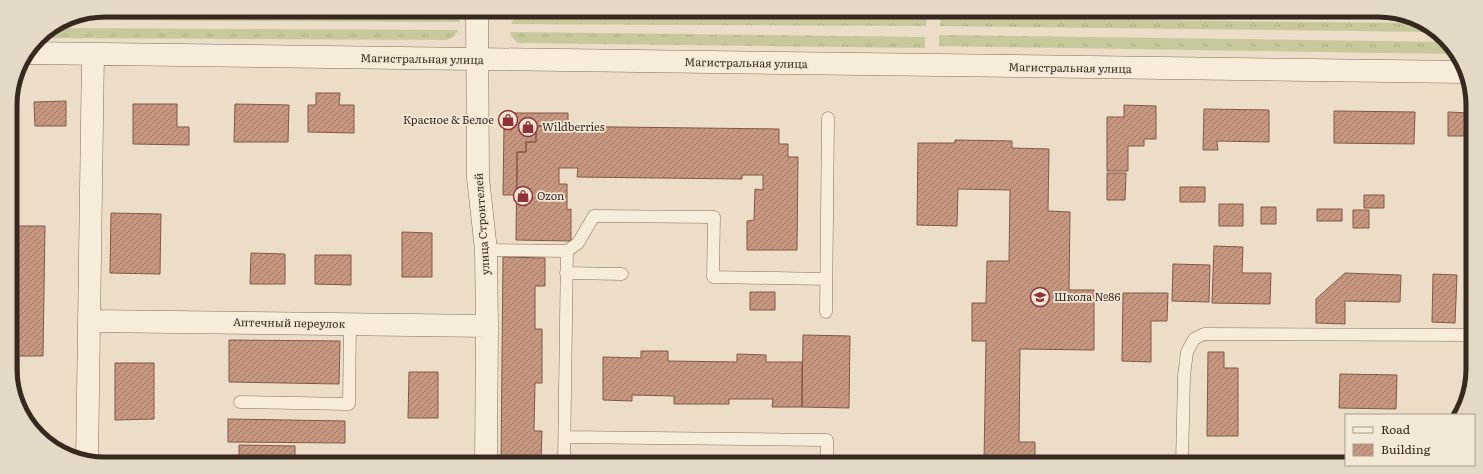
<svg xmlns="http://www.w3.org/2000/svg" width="1483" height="474" viewBox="0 0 1483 474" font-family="Literata,serif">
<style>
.grass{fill:url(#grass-tufts)}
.building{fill:url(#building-hatch);stroke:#835845}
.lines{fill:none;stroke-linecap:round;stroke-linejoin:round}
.lane-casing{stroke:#866f5e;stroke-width:13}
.street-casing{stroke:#866f5e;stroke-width:23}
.lane{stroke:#f7ebda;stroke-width:12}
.street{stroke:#f7ebda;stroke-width:22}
.labels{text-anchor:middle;stroke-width:3.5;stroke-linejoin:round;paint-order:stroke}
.street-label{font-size:11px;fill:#372920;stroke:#f3e8d6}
.poi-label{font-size:11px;fill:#372920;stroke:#f3e8d6;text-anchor:start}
.rim{fill:none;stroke:#372920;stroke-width:5}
</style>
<defs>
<pattern id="grass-tufts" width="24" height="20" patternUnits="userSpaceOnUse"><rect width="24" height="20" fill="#c8c99b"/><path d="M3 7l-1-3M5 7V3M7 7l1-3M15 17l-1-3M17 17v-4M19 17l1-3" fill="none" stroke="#acad85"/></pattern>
<pattern id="building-hatch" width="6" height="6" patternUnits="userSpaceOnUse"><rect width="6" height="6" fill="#c79780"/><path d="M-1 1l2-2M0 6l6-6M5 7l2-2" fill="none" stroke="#a27b68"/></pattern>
</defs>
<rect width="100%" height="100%" fill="#ebddc7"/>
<path class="grass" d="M89,13L455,16L459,18L460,22L64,20L69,17Z
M518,15L926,19V26L511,24L514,18Z
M941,18L1418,23L1433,32L940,26Z
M53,28L458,30C456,36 452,38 447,40L38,38Z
M510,32L925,37V48L518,43L511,36Z
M939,35L1449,42L1455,54L939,46Z"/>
<path class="building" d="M316,93H340L339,105H354V133L308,132V105H316Z
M66,101V126H35L34,102Z
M133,104H177V127H189V145L133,144Z
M235,104L289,105L288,142H234Z
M1124,105L1156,106V139H1144V146H1128V171H1107V117H1124Z
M1204,109L1269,110V142L1217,141L1218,150H1203Z
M1334,111L1415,112L1414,144L1334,143Z
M1448,112L1471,113V136H1448Z
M514,113H568V127L536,126V142H526V152H517V195H503L504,125Z
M536,126L779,129V144H788V157H798L797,250H747V221L754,220L755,189L763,190V175H742V179L577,177L578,168H559V184H567V210L571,209V241L516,240L517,152H526V142H536Z
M955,140L1012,141V148L1049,149L1048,211L1070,212L1069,290H1094V350L1020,349L1019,442H1035V463H984L986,341H972V303H986L987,261H1009L1010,190L958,189L957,226L917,225L918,143H955Z
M1107,173H1126L1125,200H1107Z
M1180,187H1205V202H1180Z
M1364,195H1384V208H1364Z
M1219,204H1243V226H1219Z
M1261,207H1276V224H1261Z
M1317,209H1342V221H1317Z
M1353,210H1369V228H1353Z
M111,213L161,214L160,274L110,273Z
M11,226H45L43,356H19V402L12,387Z
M402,232L432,233V277H402Z
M1214,246L1243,247L1242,273H1271L1270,304L1212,303Z
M251,253L285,254V284H250Z
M315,255H351V285L315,284Z
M503,257L545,258V286H535V329H542V383H535L534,431H542L541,462H501Z
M1173,264L1210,265L1209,302L1172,301Z
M1345,273L1401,275L1400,302L1345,301V324L1316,323V299Z
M1433,274L1457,275L1455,323L1432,322Z
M750,292H775V310H750Z
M1123,293H1168L1167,321H1151V362L1122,361Z
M803,335L850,336L849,408L802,407Z
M229,340L340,341L339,384L229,382Z
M641,351H668V361L737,362V354L766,355V362H802V407H772L773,399H729V404H674V396L632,395V401L603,400V357L641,358Z
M1208,352H1224V368H1238V436H1207Z
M115,363H154V419L115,420Z
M409,372H438V418H408Z
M1340,374L1397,375L1396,409L1339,408Z
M228,419L345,421V443L228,442Z
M239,445L295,446V461H239Z
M752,458H789V462H752Z"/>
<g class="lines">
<g class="lane-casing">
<path id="lane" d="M486,250L567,251L564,462
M567,251L578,243L594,216L714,217L713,277L826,279
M566,273L622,274
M826,312L828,118
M240,402L349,404L350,324
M565,437L827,440V462
M1182,463L1184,376L1187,352L1194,339L1204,334L1470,335"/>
</g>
<g class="street-casing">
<path id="street" d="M477,11L478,178L486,250L487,326L486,462
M28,53L1464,72
M90,321L487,326
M87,461L93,54"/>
</g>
<use href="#lane" class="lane"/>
<use href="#street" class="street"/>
</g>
<defs>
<g id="shop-ring" transform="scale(1)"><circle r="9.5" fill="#f3e8d6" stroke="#91323b" stroke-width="1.5"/><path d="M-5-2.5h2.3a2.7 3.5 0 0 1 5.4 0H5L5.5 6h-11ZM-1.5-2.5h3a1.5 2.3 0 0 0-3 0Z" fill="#91323b"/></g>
<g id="school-ring" transform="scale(1)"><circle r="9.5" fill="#f3e8d6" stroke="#91323b" stroke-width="1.5"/><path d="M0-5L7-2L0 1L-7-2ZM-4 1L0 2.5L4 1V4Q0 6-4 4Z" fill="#91323b"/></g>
</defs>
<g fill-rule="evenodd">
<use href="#shop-ring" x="508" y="120"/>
<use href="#shop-ring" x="528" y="127"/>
<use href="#shop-ring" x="523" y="196"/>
<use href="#school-ring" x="1040" y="297"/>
</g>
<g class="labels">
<g class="street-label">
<text transform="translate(422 59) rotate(1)" y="4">Магистральная улица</text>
<text transform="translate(746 63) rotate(1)" y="4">Магистральная улица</text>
<text transform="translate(1070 68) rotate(1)" y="4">Магистральная улица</text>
<text transform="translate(482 224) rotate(-94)" y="4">улица Строителей</text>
<text transform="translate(289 323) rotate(1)" y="4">Аптечный переулок</text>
</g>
<g class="poi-label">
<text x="494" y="124" text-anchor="end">Красное &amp; Белое</text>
<text x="542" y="131">Wildberries</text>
<text x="537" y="200">Ozon</text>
<text x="1054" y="301">Школа №86</text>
</g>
</g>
<path d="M0 0H1483V474H0ZM105 17H1378A88 88 0 0 1 1466 105V369A88 88 0 0 1 1378 457H105A88 88 0 0 1 17 369V105A88 88 0 0 1 105 17Z" fill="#e4d9c7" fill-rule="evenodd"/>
<path class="rim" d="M105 17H1378A88 88 0 0 1 1466 105V369A88 88 0 0 1 1378 457H105A88 88 0 0 1 17 369V105A88 88 0 0 1 105 17Z"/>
<rect x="1345" y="414" width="130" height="52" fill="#f3e8d6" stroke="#a89c8d"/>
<rect x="1353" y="427" width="20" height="6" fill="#f7ebda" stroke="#a89c8d"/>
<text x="1381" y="434" font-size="12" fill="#372920">Road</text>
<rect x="1353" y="444" width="20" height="12" fill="url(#building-hatch)" stroke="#a89c8d"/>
<text x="1381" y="454" font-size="12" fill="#372920">Building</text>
</svg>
